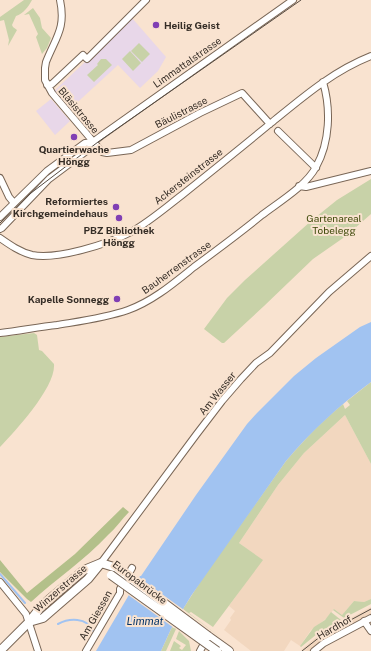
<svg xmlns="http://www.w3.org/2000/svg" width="371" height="651" viewBox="0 0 371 651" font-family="'Public Sans',sans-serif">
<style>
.built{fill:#f2d7bf}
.education{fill:#e8d7e9}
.green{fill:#c8d2a8}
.forest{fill:#b3c08a}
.water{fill:#a1c3f1}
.pier{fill:#f9e3d0}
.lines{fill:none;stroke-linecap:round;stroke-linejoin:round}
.stream{stroke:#a1c3f1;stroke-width:2}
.minor-casing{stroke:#796656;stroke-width:8}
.major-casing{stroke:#796656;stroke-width:10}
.minor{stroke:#fff;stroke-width:6}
.major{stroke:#fff;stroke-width:8}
.tram{stroke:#564c43;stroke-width:1}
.major-bridge-casing{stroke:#796656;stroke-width:10;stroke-linecap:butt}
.major-bridge{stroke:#fff;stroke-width:8}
.poi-dot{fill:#803fb4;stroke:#f9e3d0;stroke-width:1.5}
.labels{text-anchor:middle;stroke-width:4;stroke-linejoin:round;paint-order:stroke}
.poi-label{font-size:10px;font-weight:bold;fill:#352d26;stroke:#f9e3d0}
.street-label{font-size:10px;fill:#352d26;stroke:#f9e3d0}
.park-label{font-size:10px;fill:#3d4808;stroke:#f9e3d0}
.water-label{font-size:11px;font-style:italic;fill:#033368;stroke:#f9e3d0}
</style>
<rect width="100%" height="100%" fill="#f9e3d0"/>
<path class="built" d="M345,415L371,464V599L364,602L354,601L342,615L334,609L327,618L311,630L300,646L291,640L284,651H251L224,630L231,620L230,618L235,611L229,606L262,560L239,543L278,485L304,453Z
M371,607V614L330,636L310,651L301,650L319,635Z"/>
<path class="education" d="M132,18L166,57L158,71L140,88L118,65L69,110L53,92Z
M51,99L70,121L55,135L36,111Z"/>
<path class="green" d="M24,0H32C29,6 23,14 16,16L12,25L13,27L17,30L8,46L9,40L4,20L0,21V17Z
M33,8L40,18L42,28L51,38L47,48L42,54L36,37L38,34L29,14L24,15Z
M139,43L150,54L142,62L131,51Z
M130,51L141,63L133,71L122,59Z
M101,59H106L112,65L94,82L87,75L98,65L97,64Z
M371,179V214L346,236L313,259L264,306L224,343H222L204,329L227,298L245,280L311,221L337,200Z
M34,333L37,335L39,350L42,351L54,364C56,387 16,430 0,447V337Z
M371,382V464L345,415L304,453L278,485L239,543L263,560L213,627L191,612L189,613L224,640L183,609L204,576L286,461C304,440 322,421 343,404L345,409L350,405L347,401Z
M371,599V604L344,618L333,610L334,609L342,615L354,601L364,602Z
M331,612L341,620V621L317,634L301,647L300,646L314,627L325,620Z
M172,627L176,629L166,651H161Z
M179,631L189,641L191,651H170L174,641L181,646L179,648L182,650L186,645L176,639Z"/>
<path class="forest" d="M123,507L129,512C122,519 116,528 108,535C85,560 56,579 31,602L27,599L0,572V560L27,593L75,554Z"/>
<path class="water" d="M371,322V382C339,406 312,430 286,461L191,596L171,629L161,651H96L140,576H141L196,495L247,424L257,413L294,376L316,358L360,327Z"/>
<path class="pier" d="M137,576L184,610L174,628L127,594Z"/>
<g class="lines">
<path class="stream" d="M0,574L25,603
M58,624C69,618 87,617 93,631"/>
<g class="minor-casing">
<path id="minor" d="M60,0C66,28 56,37 46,62L45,68V80L52,93L102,152L107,153L131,150L200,113L242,93L270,124
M47,85L52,84L83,55L87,59L146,0
M278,131L316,168
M0,178L9,197L14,203
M299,186L306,187L371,171
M0,217L47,171L85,143L93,142
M0,229L2,228L49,179L89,149L93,142L101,136L293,0
M0,238C10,245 20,252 32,255C57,260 108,244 131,232C149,222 165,208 182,195C212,171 242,147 271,123C303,97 333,71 371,56
M0,333C19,331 38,327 57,325C81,321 105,318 128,310C153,301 174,283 194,267C217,250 240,233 262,215C279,202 306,186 316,167C330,142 331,109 323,82
M101,563L196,435L222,401L241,379L256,363L270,353L329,292L371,256
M0,582L26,614L38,651
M364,621L371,631
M86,651L120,593V589L132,568
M200,651L206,640
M314,651L324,643L371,618"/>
</g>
<g class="major-casing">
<path id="major" d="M101,563L117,568
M29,622L43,618L88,579L101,563
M208,636L229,651
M0,651L29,622L40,608L52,597L84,570L101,563"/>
</g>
<use href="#minor" class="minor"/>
<use href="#major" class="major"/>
<path class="tram" d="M0,223L31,193L98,142L301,0
M302,651L321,636L371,609"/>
<g class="major-bridge-casing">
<path id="major-bridge" d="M117,568L208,636
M111,575L217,651"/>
</g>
<use href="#major-bridge" class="major-bridge"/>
</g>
<g class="poi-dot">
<circle cx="156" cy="25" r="4"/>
<circle cx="74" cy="137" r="4"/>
<circle cx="116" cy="207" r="4"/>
<circle cx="119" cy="218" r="4"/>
<circle cx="117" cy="299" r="4"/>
</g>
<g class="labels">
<g class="poi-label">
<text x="164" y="29" text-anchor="start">Heilig Geist</text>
<text x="74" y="153">Quartierwache<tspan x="74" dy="12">Höngg</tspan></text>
<text x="108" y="205" text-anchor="end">Reformiertes<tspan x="108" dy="12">Kirchgemeindehaus</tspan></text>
<text x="119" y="234">PBZ Bibliothek<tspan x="119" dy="12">Höngg</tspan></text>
<text x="109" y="303" text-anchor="end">Kapelle Sonnegg</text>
</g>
<g class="street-label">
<text transform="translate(187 62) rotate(-35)" y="4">Limmattalstrasse</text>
<text transform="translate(79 110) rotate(50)" y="4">Bläsistrasse</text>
<text transform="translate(181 112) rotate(-27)" y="4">Bäulistrasse</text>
<text transform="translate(188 176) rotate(-38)" y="4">Ackersteinstrasse</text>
<text transform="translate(176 267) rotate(-36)" y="4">Bauherrenstrasse</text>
<text transform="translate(217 393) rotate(-51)" y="4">Am Wasser</text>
<text transform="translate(140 582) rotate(37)" y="4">Europabrücke</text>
<text transform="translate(60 588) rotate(-41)" y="4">Winzerstrasse</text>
<text transform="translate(95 615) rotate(-60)" y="4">Am Giessen</text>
<text transform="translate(334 627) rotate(-30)" y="4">Hardhof</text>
</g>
<g class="park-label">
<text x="334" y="222">Gartenareal<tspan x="334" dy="12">Tobelegg</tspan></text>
</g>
<g class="water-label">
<text x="145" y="625">Limmat</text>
</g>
</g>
</svg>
